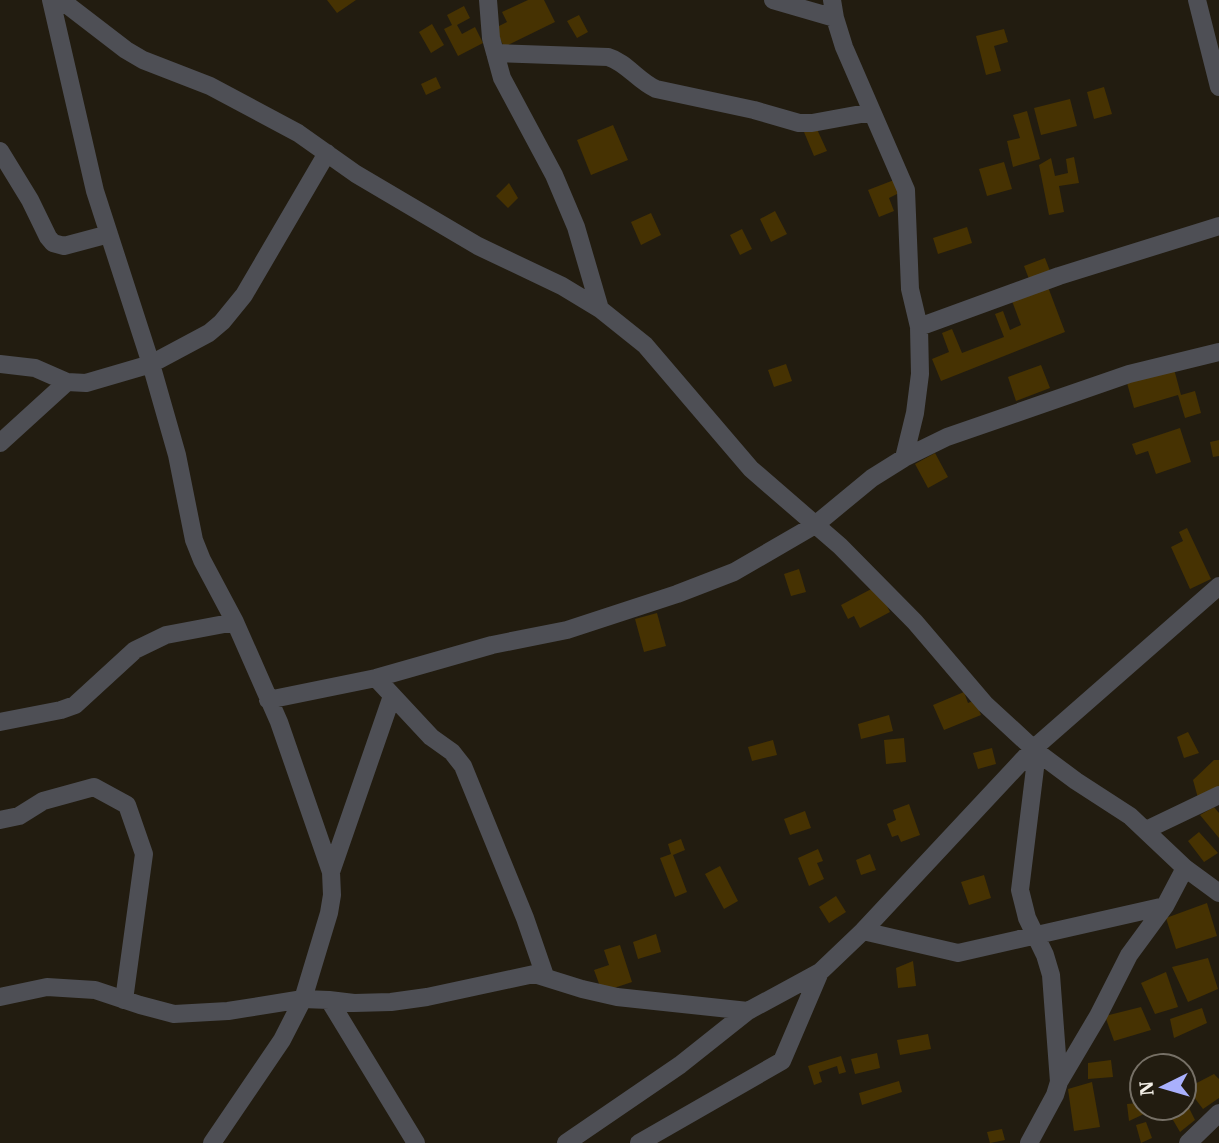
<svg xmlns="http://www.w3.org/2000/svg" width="1219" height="1143" viewBox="0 0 1219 1143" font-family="'IBM Plex Serif',serif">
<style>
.building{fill:#463202}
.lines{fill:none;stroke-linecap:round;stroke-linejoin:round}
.minor{stroke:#4e4f55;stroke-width:18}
</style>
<rect width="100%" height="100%" fill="#221c10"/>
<path class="building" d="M327,0H356L337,13Z
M528,0H544L555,22L504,47L495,28L507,22L502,12Z
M464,6L470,18L457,25L462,34L475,27L483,43L458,56L444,29L452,25L447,15Z
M579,15L588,32L577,38L567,21Z
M432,24L444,45L431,53L419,32Z
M1004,29L1008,42L994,46L1001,71L986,75L976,36Z
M436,77L441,88L426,95L421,84Z
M1104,87L1112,114L1094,119L1087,92Z
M1070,99L1077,126L1041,135L1034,108Z
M1027,111L1040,159L1013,167L1007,141L1020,138L1013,115Z
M613,125L628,160L591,175L577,140Z
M816,127L827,151L814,156L804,132Z
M1074,157L1079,183L1059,186L1064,212L1049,215L1039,165L1051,158L1055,176L1068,173L1066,159Z
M1004,162L1012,189L987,196L979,169Z
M894,180L899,193L889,198L894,211L879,217L868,190Z
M509,183L518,198L508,208L496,196Z
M775,211L787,234L771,242L760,219Z
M651,213L661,235L641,245L631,222Z
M967,227L972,243L938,254L933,238Z
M742,229L752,249L740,255L730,235Z
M1045,258L1050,271L1029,279L1024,266Z
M1048,287L1065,332L941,381L932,359L949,352L942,333L952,329L962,353L1004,337L995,314L1003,311L1010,330L1021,325L1012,301Z
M786,364L792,381L774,387L768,370Z
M1041,365L1050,388L1016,401L1008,377Z
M1174,369L1181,395L1195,391L1201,413L1185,418L1178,395L1134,408L1127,383Z
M1180,428L1191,462L1156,474L1148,451L1136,455L1132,444Z
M1219,440V456L1213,457L1210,442Z
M935,453L948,477L928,488L915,464Z
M1187,528L1211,579L1190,589L1171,547L1183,541L1179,532Z
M799,569L806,592L791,596L784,574Z
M877,586L890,612L860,628L854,616L848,619L841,605Z
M657,613L666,646L644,652L635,619Z
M964,692L968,703L975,700L981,715L944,730L933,705Z
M889,715L893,731L861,739L858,724Z
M1188,732L1199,753L1184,758L1177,737Z
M904,738L906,762L886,764L884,740Z
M773,740L777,755L752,761L748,747Z
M992,748L996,764L978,769L973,753Z
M1214,760H1219V790L1198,798L1193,780Z
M909,804L920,835L901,842L898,835L892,837L887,824L896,820L893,810Z
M1214,807L1219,813V838L1200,815Z
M805,811L811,828L790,835L784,819Z
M1199,832L1218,853L1204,862L1188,841Z
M681,839L685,850L673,855L687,892L675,897L660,858L671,854L668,844Z
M818,849L823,861L817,863L824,879L809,886L798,858Z
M870,854L876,870L861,875L856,860Z
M720,866L738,901L724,909L705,874Z
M984,875L991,898L969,905L961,882Z
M836,896L846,912L829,923L819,907Z
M1207,903L1217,936L1176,949L1166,918Z
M656,934L661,952L638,959L633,942Z
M620,945L632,982L602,992L594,970L609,965L604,950Z
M1208,958L1218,989L1188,1002L1172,967Z
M913,961L916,986L898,988L896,968Z
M1166,972L1178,1007L1155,1014L1141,983Z
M1141,1007L1151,1030L1114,1041L1105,1016Z
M1202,1008L1207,1023L1174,1038L1170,1019Z
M928,1034L931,1049L900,1055L897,1040Z
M877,1053L880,1068L855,1074L851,1059Z
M1159,1054L1163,1066H1152L1151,1055Z
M841,1056L846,1072L839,1074L837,1066L819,1072L822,1082L814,1085L808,1066Z
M1111,1060L1113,1077L1088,1079V1063Z
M1214,1074L1219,1079V1098L1203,1109L1187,1088Z
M899,1081L902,1092L862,1105L859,1093Z
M1092,1082L1100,1127L1074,1131L1068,1089Z
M1184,1098L1195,1120L1180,1132L1166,1108H1184Z
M1138,1103L1144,1114L1129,1121L1127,1104Z
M1146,1122L1152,1138L1141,1143L1136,1125Z
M1002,1129L1005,1140L990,1143L987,1132Z"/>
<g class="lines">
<path class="minor" d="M51,0L95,191L151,364L177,455L194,540L202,560L235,622L279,722L331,872L332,895L329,913L303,999L282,1040L212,1143
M61,0L126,50L143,60L210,86L298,133L356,174L478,246L562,286L600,309L645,345L751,469L840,546L915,622L985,704L1037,752L1076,781L1130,816L1185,868L1219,893
M488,0L491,38L502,78L554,175L576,227L600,309
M773,0L835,18
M832,0L835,18L844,47L906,190L910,289L919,327L920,374L915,413L904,458
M1197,0L1219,87
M495,53L608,57C626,62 638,81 656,89L754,110L799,123H812L872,112
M0,151L30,200L48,237L53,243L64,246L109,234
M919,327L1059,276L1219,226
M0,364L35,368L67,382L86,383L151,364L209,333L222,322L244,295L327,153
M0,443L67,382
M376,678L431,737L452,752L463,766L525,918L545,976
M268,700L376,678L492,645L567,630L677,594L734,572L815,525L872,478L904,458L947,437L1129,374L1219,352
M0,722L61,710L75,705L135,650L166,635L235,622
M1037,752L1020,890L1027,918L1045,955L1051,975L1059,1082
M0,820L19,816L43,801L94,787L127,805L144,854L124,1000
M1146,830L1219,795
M331,872L392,696
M863,931L958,953L1165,906
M0,997L47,987L95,990L140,1005L174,1014L228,1011L303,999L329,1000L354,1003L391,1002L427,997L534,974L582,989L617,997L748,1011
M329,1000L416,1143
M566,1143L680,1065L748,1011L820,972L863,931L1033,749L1219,586
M639,1143L782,1061L820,972
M1029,1143L1055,1095L1059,1082L1098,1016L1129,955L1165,906L1185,868
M1188,1143L1219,1113"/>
</g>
<g transform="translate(1163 1087) rotate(265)"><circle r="33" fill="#221c10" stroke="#767066" stroke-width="2"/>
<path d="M0-5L12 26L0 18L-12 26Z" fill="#a9b0fc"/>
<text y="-10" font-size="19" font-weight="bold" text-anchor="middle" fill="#f3efe7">N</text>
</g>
</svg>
